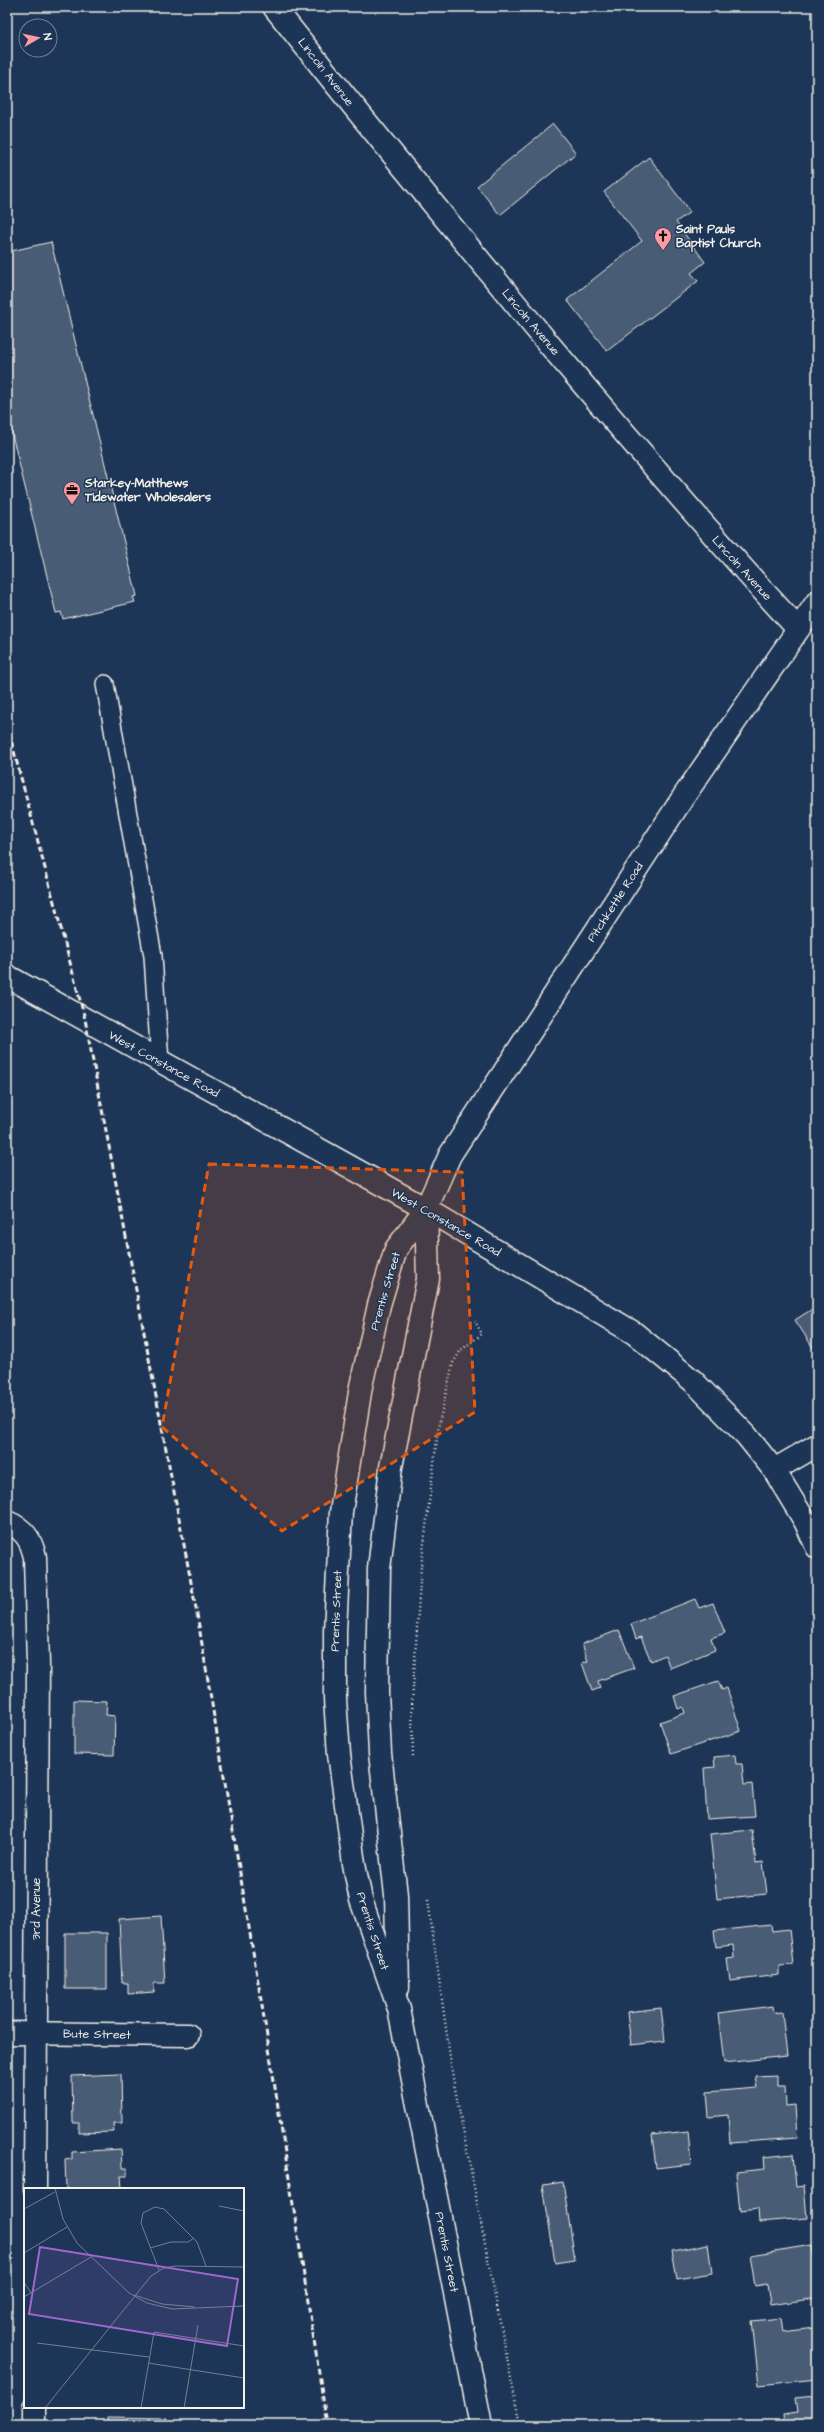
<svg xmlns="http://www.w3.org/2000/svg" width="824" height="2432" viewBox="0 0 824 2432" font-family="'Architects Daughter',sans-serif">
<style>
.building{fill:#485b74;stroke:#f4f1e8}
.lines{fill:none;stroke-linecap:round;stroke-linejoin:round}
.lane-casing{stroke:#f4f1e8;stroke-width:20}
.street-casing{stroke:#f4f1e8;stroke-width:25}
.secondary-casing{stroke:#f4f1e8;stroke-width:25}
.primary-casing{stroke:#f4f1e8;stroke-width:25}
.path{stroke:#f4f1e8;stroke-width:2.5;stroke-dasharray:1 3;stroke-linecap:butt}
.lane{stroke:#1d3557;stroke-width:17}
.street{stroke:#1d3557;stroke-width:22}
.secondary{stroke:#1d3557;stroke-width:22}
.primary{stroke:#1d3557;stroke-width:22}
.rail{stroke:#f4f1e8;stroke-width:3;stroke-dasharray:6 3;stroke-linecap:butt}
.marked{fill:#e8590c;fill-opacity:0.2;stroke:#e8590c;stroke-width:3;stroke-dasharray:8 5;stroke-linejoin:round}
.labels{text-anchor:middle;stroke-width:3;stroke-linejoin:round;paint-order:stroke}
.street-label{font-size:12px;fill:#f4f1e8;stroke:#1d3557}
.poi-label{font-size:12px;font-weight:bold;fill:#f4f1e8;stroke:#1d3557;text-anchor:start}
.inset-road{fill:none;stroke:#738091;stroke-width:1}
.view{fill:#9f67cb;fill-opacity:0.15;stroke:#9f67cb;stroke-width:2}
.inset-edge{fill:none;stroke:#f4f1e8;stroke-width:2}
</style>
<rect width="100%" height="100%" fill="#1d3557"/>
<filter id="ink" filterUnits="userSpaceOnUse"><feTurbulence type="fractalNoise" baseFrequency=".025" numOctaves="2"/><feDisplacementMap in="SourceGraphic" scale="8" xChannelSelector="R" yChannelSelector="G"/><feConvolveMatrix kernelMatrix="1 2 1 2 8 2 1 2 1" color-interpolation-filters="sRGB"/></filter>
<g filter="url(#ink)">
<path class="building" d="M553,124L576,153L500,215L477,186Z
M649,157L690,212L676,222L705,262L691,273L698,281L607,351L567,300L642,241L604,192Z
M51,242L137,596L133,597L135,602L63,619L61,612L56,613L7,414V252Z
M817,1306V1354L795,1320Z
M695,1599L699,1608L713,1603L725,1633L711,1638L715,1650L670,1668L665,1655L651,1661L641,1637L636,1639L631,1624Z
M619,1630L634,1668L598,1681L600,1688L592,1691L582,1663L588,1661L582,1644Z
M718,1681L722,1690L727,1688L741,1731L671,1754L660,1722L685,1713L683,1707L678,1709L674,1696Z
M74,1700L107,1701L106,1715L115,1716L114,1755L74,1754Z
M735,1755L736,1764H742L744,1785L752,1784L755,1816L707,1819L704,1768L715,1767L714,1757Z
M752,1830L756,1863L763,1862L767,1894L717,1899L710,1834Z
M161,1916L165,1983H154V1992L128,1994V1983H122L119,1919Z
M771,1925L772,1931L789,1929L793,1965L779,1966V1975L730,1981L727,1959L734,1958L733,1945L716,1947L714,1931Z
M65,1933H107V1989H65Z
M773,2006L774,2013L782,2012L787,2056L724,2063L718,2013Z
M661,2008L665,2041L631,2045L627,2012Z
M121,2074L122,2123H113L114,2132L79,2133V2123H73L72,2076Z
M777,2075V2087H785L786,2106L795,2105L797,2138L730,2143L728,2115L709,2117L707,2092L757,2088L755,2076Z
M688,2131L691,2164L656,2168L652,2135Z
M121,2149L122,2168H127V2176H121L122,2189H66L65,2160L72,2159V2152Z
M793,2154L796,2187L804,2186L807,2218L759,2222L758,2209L740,2211L736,2172L765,2169L764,2157Z
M563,2182L575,2260L555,2263L543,2185Z
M708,2244L712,2273L677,2279L672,2251Z
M812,2245L814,2258L817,2257V2298L770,2305L767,2284L755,2286L750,2255Z
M781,2318L783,2332L814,2328L815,2334H817V2379L759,2385L752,2321Z
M815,2396L817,2425H784L783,2415L797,2413L795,2398Z
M108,2417L167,2418V2425H108Z"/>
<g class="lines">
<g class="lane-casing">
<path id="lane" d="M105,684L153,956L160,1062"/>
</g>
<g class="street-casing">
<path id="street" d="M274,7C364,121 456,232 548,343C630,440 712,536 798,629
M774,1470L817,1445
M7,1522C24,1529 31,1539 35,1557L38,1664L35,2189
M7,2033L188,2035
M34,2425V2407"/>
</g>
<g class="secondary-casing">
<path id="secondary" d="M398,1988L396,1895L380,1753L377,1692L379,1569L391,1467L428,1279L426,1209
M481,2425L399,2009L361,1900L354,1864L339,1754L335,1699V1631L341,1512L361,1386L379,1305L396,1249L426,1209L450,1155L684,796L817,602"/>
</g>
<g class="primary-casing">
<path id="primary" d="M7,976L426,1209L634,1333L693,1381L746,1435L774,1470L805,1521L817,1547"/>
</g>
<path class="path" d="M413,1756L412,1704L421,1567L439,1423L453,1363L461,1350L482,1334L475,1321
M428,1900L453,2078L520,2425"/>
<use href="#lane" class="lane"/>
<use href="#street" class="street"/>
<use href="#secondary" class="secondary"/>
<use href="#primary" class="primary"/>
<path class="rail" d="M7,725L85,1019L197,1614L268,2042L327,2425"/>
</g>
</g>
<path class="marked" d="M209,1164L462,1172L475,1412L282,1531L162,1427Z"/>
<defs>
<g id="church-pin" transform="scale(0.9)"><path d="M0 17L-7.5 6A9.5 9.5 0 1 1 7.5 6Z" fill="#ff9aa2" stroke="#1d3557"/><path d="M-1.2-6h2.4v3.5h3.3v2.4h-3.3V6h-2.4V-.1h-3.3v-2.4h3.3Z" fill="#111"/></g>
<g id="office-pin" transform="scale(0.9)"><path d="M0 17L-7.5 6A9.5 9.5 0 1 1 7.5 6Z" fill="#ff9aa2" stroke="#1d3557"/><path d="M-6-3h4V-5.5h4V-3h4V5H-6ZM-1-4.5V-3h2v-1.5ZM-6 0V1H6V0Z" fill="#111"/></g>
</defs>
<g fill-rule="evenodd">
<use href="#church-pin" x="663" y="236"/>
<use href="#office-pin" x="72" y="490"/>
</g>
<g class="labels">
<g class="street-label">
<text transform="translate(326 72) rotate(52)" y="4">Lincoln Avenue</text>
<text transform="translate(531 322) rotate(50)" y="4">Lincoln Avenue</text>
<text transform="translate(742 568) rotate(48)" y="4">Lincoln Avenue</text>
<text transform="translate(615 902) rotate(-57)" y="4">Pitchkettle Road</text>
<text transform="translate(164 1064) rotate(29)" y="4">West Constance Road</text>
<text transform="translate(446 1222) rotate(30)" y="4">West Constance Road</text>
<text transform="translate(385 1291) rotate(-74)" y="4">Prentis Street</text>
<text transform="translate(336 1611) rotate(-88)" y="4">Prentis Street</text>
<text transform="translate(36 1909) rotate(-90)" y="4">3rd Avenue</text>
<text transform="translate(373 1931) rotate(72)" y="4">Prentis Street</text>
<text transform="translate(97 2034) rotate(1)" y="4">Bute Street</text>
<text transform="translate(447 2252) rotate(79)" y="4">Prentis Street</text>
</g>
<g class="poi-label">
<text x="676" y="233">Saint Pauls<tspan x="676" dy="14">Baptist Church</tspan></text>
<text x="85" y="487">Starkey-Matthews<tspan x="85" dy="14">Tidewater Wholesalers</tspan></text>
</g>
</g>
<g transform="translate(24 2188)">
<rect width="220" height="220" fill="#1d3557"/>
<path class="inset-road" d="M31,0L39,31L53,55L105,105M195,18L220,23M0,21L31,4M126,60L147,54H164L170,50M0,65L43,39M135,82L117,35L119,25L131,19L140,21L173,54L182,78M0,94L7,105M105,105L123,115L148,121L220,118M110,107L138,116L171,119M0,109L67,69M13,155L125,169M124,175L220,190M21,220L127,88L140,80L151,78L220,79M117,220L130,144L220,158M160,220L174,137"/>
<path class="view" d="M16,59L214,91L203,158L5,126Z"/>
<rect width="220" height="220" class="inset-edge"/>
</g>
<rect width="824" height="2432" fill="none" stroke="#1d3557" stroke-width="24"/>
<rect x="12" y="12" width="800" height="2408" fill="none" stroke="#f4f1e8" stroke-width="1.5" filter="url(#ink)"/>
<g transform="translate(38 38) rotate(81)"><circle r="19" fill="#1d3557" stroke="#738091"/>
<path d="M0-3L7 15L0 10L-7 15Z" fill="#ff9aa2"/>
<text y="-6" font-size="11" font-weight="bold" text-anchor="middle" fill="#f4f1e8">N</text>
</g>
</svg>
